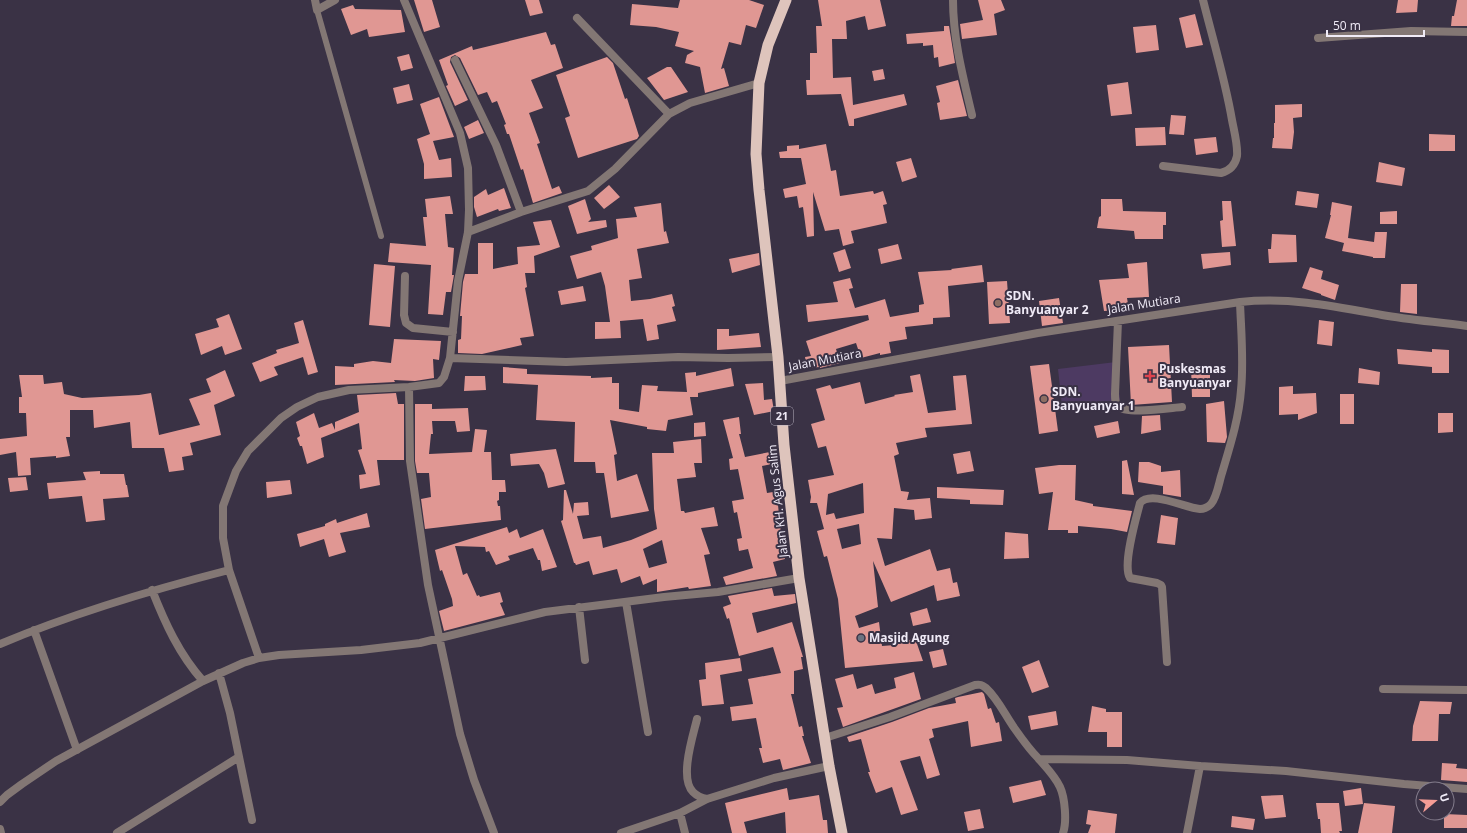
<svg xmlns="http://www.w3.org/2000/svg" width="1467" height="833" viewBox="0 0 1467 833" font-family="'Open Sans',sans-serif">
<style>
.green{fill:#4d3a62}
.building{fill:#e09793;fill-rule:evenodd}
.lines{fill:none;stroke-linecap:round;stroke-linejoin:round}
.service{stroke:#837774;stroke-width:6}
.minor{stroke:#837774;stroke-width:8}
.trunk{stroke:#dec4bc;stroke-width:11}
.education-dot{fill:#8d6e63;stroke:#3a3245;stroke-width:1.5}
.health-dot{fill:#e0444e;stroke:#3a3245;stroke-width:1.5}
.worship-dot{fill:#6b7280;stroke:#3a3245;stroke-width:1.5}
.labels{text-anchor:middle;stroke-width:4;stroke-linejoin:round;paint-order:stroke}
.shield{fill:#3a3245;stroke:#b9b4c2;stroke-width:1}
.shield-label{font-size:11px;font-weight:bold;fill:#f0ebf7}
.poi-label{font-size:12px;font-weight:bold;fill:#f0ebf7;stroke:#3a3245;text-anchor:start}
.street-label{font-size:12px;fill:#f0ebf7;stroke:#3a3245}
</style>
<rect width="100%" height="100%" fill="#3a3245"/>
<path class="green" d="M1116,362L1120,400L1062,406L1058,369Z"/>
<path class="building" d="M414,0H432L440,27L424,32Z
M525,0H539L543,13L530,16Z
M680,0H749L764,5L756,28L746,25L741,45L729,42L721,69L724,68L729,86L705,93L700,67L685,63L687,55L694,51L675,46L679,32L656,27L630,25L632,4L678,8Z
M818,0H880L886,26L868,30L865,16L846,21L847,39H832L833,78L851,77L853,105L904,94L907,105L854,119V126H849L841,94L807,95L806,80H810V53H817L816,26H822Z
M978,0H1001L1005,10L994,14L997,35L962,39L960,24L983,20Z
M1398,0H1418L1417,12L1396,13Z
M1457,0H1467V26H1451L1452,16H1454Z
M353,5L355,9L401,10L405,32L369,37L367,29L351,35L341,9Z
M1195,14L1203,45L1186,48L1179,18Z
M1156,25L1159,50L1136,53L1133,27Z
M944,26H949L955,63L939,67L938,57L934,58L933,45L923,46V43L907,44L906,34L944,31Z
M546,32L551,45L555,44L563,68L531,80L543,108L529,113L540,143L537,144L552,189L559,186L562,193L533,203L523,169L521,170L509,134H507L504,125L506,124L497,101L492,103L487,92L478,95L460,58L455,55L451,57L450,62L468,100L455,106L446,86L448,85L439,60L472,46L473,50Z
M409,54L413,68L401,71L397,57Z
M607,57L613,63L625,99L627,98L639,136L637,139L578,158L565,118L570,116L556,75Z
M667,67H671L688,92L664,100L647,78Z
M883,69L885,79L874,81L872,71Z
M958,80L967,116L940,120L937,103L940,102L936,86Z
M1128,82L1132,114L1111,116L1107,85Z
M409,84L413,100L397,104L393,88Z
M439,97L454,137L433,141L439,160L451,158L452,177L424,179V164L417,139L430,134L420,104Z
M1302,104V117L1293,118L1294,132L1292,149L1272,148L1273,138H1274V123H1275V105Z
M1171,115L1186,116L1184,135L1169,134Z
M478,120L484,133L469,139L464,127Z
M1165,127L1166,145L1136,146L1135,128Z
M1429,134L1455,135V151H1429Z
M1216,137L1218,152L1196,155L1194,139Z
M826,144L831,171L836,170L840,196L873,191L874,194L883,191L887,204L883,205L887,223L851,231L854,243L843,246L839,229L825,231L813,192L814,236L807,237L803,207L799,208L797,196L785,198L783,189L806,184L801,158H780L779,152L787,151V146L799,145V149Z
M911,158L917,177L902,182L896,162Z
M1379,162L1405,168L1402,186L1376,182Z
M609,185L620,197L604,209L594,198Z
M504,188L511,208L499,211L498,209L477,217L474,207V197L486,189L488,195Z
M1297,191L1319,194L1317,208L1295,205Z
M450,196L453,214H445L448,247L454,248L452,275H454L451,292H446L443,315L428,314L431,265L388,262L390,243L426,246L423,217H427L425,199Z
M585,199L591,219L588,222L606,220L607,227L577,234L568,206Z
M1101,199H1122L1123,211L1166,212V225H1163V239H1135L1134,231L1097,228L1099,217L1101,216Z
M1222,201H1231L1236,246L1222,247L1220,221L1223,220Z
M1332,202L1352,206L1348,238L1374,242L1375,232H1387L1385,258H1373V257L1342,251L1344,243L1325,238L1331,215H1330Z
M661,203L664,232L666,231L669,243L637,249L642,278L629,280L631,301L650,299L672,294L675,306L672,307L676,321L657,325L659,339L647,341L643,319L620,321L621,338L595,339V322H610L605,286L601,272L577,279L570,256L592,250L591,246L618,238L616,219L637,217L634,207Z
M1397,211V224H1380V212Z
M551,220L560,247L534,256L535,273H525L527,287L525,288L534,336L520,338L522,345L482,354L458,353V340L461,339L462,316H460L463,282L465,274H478V243H493V269L518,264L517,247L540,245L533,222Z
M1272,234L1296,235L1297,262L1269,263L1268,249H1271Z
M898,244L902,259L881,264L878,249Z
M845,249L851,268L839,272L833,253Z
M1230,252L1231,265L1203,269L1201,254Z
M759,253L760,265L732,273L729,259Z
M1147,262L1149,297L1127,298L1129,310L1104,311L1099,280L1129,278L1127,264Z
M374,264L395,266L390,327L369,325Z
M982,265L984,282L948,286L950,317L933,318V324L905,327L907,339L889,342L891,353L880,355V353L861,358L856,343L836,349L840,363L820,368V367L807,368L805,357L811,356L806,341L869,320L868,315L808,322L806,305L838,302L833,282L850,278L853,288L849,289L855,308L885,299L890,317L919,312V305L924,304L918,272L952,270L951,269Z
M1310,267L1323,271L1321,279L1339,285L1335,300L1321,295V294L1302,288Z
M1007,281L1010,323L989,324L987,282Z
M1401,284H1417V314L1400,312Z
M583,286L586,301L561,305L558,291Z
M1059,298L1063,323L1042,326L1039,301Z
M229,314L242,349L225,355L222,346L201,355L195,334L219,327L216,319Z
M303,320L318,372L308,375L303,357L274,367L278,375L260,382L252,363L277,353L276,350L299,343L294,323Z
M1319,320L1334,322L1332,346L1317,344Z
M717,329H729V336L759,333L761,347L717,350Z
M394,339L441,341L439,360L433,359L434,378L415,381L394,380L395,382L335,385V366L354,367V364L373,361L391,363Z
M1169,345L1172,402L1131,405L1128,347Z
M1397,349L1432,352V349L1449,350V373H1432V367L1398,364Z
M1049,364L1058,431L1039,434L1030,366Z
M1191,366L1210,367V397H1192Z
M503,367L527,369V374L591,376V378L612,377V383H619V409L639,412L642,385L658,386L657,391L687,392L685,373L696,372V376L731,368L734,386L698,393V397H690L693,415L668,420L666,431L647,429V427L610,420L617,454L614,455L617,481L637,474L649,511L611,518L604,473H596L595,462H574L575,422L536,420L538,385L503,383Z
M1359,368L1380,372L1379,385L1358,383Z
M225,370L235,396L214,405L221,435L190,443L193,455L182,457L184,470L169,472L164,448H132L130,422L94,428L93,410H70V437H66L70,456L56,458V456L30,458L31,475L18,476L16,452L0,455V439L27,436L26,413H19V397H22L19,375H43L44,384L62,382L64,394L82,398L139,395L151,393L159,435L200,425L189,399L211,392L206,379Z
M920,374L928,413L956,410L953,376L966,375L972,424L925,428L927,437L896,443L899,454L894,456L901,491L909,492L907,500L930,498L932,518L915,520L914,510L894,508L892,539L877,538L885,566L930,549L937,571L950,568L953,583L957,582L960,596L937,601L934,585L891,602L873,561L878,607L855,616L859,628L879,622L882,646L895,645L915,638L923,661L845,668L838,599L827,556L824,557L817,531L824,529L817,503H810L811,497L808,480L834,475L826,446L818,448L811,424L825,420L816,389L830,385L832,389L860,382L865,404L895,396L894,395L913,392L910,376ZM863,483L864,513L836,519L834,513L826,515L828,494ZM859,524L861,544L842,549L837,529Z
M465,376H485L486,390L464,391Z
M763,383L764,400L772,399L774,411L754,415L745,384Z
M1293,386V394L1316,393L1317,413L1298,420V414L1279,415V387Z
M396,393L398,404H404V460H377L380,485L360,489L359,475L366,474L358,450L362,449L359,423L321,438L324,457L307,464L302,446H300L297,438L300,436L296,422L314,413L319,428L332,423L335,430V422L359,412L357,395Z
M1340,394H1354V424H1340Z
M1224,401L1227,437L1225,443L1207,442L1206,404Z
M415,404H432V409L468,408L470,431L457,432L455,421H432L433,434H431L429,454L472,452L475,429L487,430L484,452H491L492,480H505L506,492H499V500L497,501L498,506H500L501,520L425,529L421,499L431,497L429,473H417L415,461Z
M1438,413H1453V432L1438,433Z
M1160,415L1161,430L1141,434L1142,416Z
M739,417L741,434H739L745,457L770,452L772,464L762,466L767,493L773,492L776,505H778L782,543L785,559L773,562L777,576L726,585L723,577L753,568L748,549L739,551L737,539L742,538L737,512L734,513L732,501L744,499L738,469L730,470L729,459L733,458L723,420Z
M1118,421L1120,433L1097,438L1094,426Z
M705,422L706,436L694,437V423Z
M701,439L702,463H694L696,477L677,479L681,511H684L685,513L714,507L718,526L701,528L710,554L704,555L711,586L689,589L688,587L657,592V579L643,585L640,576L621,583L617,569L593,575L589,561L576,565L575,563H574L561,521L563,520L564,490H566L573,514L574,503L588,502L589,515L577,516L583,539L601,536L603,548L631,540L657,529L654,509L652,453H674L673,442ZM662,540L667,563L649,568L643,549Z
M556,449L565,484L548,488L544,473L539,464L511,466L510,454Z
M970,451L974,471L957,474L953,454Z
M1127,460L1134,495L1122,494V461Z
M1139,462H1149L1161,466V472L1180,470L1181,497L1163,494V486L1138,482Z
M1059,465H1076L1075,500L1093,504V506L1132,511L1127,532L1111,529L1078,526V533H1068V530H1048L1053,492L1039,494L1035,468Z
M100,471V474H124L126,485H127L129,497L103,499L105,520L86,522L82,496L49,499L47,483L86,480L83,472Z
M26,477L28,490L10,492L8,478Z
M290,480L292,494L267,498L266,482Z
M937,487L1004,490L1003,505L970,504V500L937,498Z
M367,513L370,527L340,533L346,552L329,557L324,539L300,547L297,534L325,526V524L336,519L337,523Z
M1161,515L1178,518L1175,545L1157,543Z
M507,527L509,533L517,529L520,538L543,529L557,567L542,571L540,560H538L533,548L508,556L510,560L496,565L489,551L486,552L485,547L455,546L463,575L467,573L477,596L479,595L480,597L500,592L503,602L500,603L505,615L444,631L439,611L453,606L452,599L442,570L440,571L435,550Z
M1005,532L1028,534L1029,558L1004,559Z
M772,588L774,596L795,594L796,603L752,613L757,633L792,622L803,657H801L803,669L794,671V694H791L799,727L802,726L804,736H802L811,763L783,770L780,759L763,763L759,748H762L756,718L732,721L730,707L753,704L748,679L781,673L773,647L739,656L729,618L727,619L723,607L731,604L728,596Z
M927,608L931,622L913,626L910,613Z
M943,649L947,665L933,668L929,652Z
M740,658L742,671L720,675L724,704L702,706L699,680L706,679L705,663Z
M1039,660L1049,687L1032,693L1022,667Z
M914,672L921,699L843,727L837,708L843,707L835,679L853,674L857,689L872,684L875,694L896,688L894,678Z
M982,692L984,694L988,709L991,708L996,723L999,722L1002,741L971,747L968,721L932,729L934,737L929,739L940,775L927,779L920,756L900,761L918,810L901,815L892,787L876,793L868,772H870L861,739L849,742L847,737L892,722L929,708L956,703L955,698L958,697Z
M1420,701L1452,702L1450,714H1439L1438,741H1412L1413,726Z
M1092,706L1106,709V712H1122V747H1107V732H1088Z
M1056,711L1058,725L1031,730L1028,716Z
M1442,763L1457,764L1456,768L1467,769V782L1441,780Z
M1041,780L1046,795L1013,803L1009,787Z
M787,788L789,800L819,795L823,820H827L828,833H786L785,812L744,822L747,833H732L725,803Z
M1361,788L1363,804L1345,806L1343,791Z
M1283,795L1286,817L1265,819L1261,796Z
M1316,803H1339L1342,831H1339L1340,833H1321L1320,819H1318Z
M1364,803L1395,806L1392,833H1358Z
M980,809L984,828L968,831L964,812Z
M1088,810L1117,814L1115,833H1088L1091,825L1086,824Z
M1444,814L1467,815V828H1444Z
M1232,816L1255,819L1253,830L1231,827Z"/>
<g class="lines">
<path class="service" d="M317,10L381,236"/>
<path class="minor" d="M315,0L317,10L335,0
M404,0L460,133L468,168L469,210L468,232L458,281L450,358
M953,0C953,39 963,77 972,115
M577,18L669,114
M1318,38L1411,31L1467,32
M455,60L496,145L521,212
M1163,166L1221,173C1229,171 1235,166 1237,156C1238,145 1234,131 1232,120C1225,79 1213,40 1203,0
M468,232L521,212L588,191L615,169L669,114L690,103L759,83
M405,276L404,315L406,323L413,328L453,332
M1118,321L1115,394C1115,399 1115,403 1118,406C1126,415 1169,408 1182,407
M780,381L1038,333L1240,302C1290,297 1333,306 1382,315C1410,320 1439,322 1467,326
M409,387L410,461L428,585L460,734L474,780L494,833
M152,590C165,623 179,654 203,681
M626,602L648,732
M579,607L585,660
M34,630L77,750
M0,644C74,613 151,590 229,570
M259,658L229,570L223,538V506L236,471L248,451L281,418L297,407L318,397L349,390L409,387L439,383L444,377L450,358L566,362L678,357L728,358L778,357
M1167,662L1162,587L1161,585L1157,583L1130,578C1122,565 1136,519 1140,503C1151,490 1185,508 1200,509C1204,509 1208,507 1211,504C1217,497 1219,482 1222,473C1230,446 1239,418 1241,390C1244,361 1241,331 1240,302
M219,673L230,713L252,820
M1383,689L1467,690
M697,719C693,736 679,778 693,792C697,796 702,798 707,799
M825,738L890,717L975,685C980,684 982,685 986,688C998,699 1005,715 1015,729C1022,739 1029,749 1038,758C1046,767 1055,776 1060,787C1065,798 1067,822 1063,833
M1039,759L1127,760L1200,766L1286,771L1404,784L1467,789
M0,802L7,795L22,784L56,761L203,681L243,663L259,658L279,655L361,650L420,643L545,612L664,597L718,592L799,578
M680,813L685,833
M0,829L1,833
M117,833L239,757
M621,833L680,813L707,799L774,778L829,766
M1187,833L1200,766"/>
<path class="trunk" d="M786,0L768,45L759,83L756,154L759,190L778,357L784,445L799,578L829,766L842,833"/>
</g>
<g class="education-dot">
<circle cx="998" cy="303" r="4"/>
<circle cx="1044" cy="399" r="4"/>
</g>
<path class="health-dot" d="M1148 370h4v4h4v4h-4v4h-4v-4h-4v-4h4z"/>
<circle class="worship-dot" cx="861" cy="638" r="4"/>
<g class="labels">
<rect class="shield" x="771" y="407" width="22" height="18" rx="3"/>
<g class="shield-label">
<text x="782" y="420">21</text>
</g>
<g class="poi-label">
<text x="1006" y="300">SDN.<tspan x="1006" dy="14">Banyuanyar 2</tspan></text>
<text x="1159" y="373">Puskesmas<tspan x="1159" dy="14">Banyuanyar</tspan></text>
<text x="1052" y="396">SDN.<tspan x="1052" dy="14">Banyuanyar 1</tspan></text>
<text x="869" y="642">Masjid Agung</text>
</g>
<g class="street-label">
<text transform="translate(1144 304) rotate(-9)" y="4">Jalan Mutiara</text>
<text transform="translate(825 360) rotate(-11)" y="4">Jalan Mutiara</text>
<text transform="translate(778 501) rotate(-96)" y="4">Jalan KH. Agus Salim</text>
</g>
</g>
<g transform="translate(1435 801) rotate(71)"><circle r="19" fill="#3a3245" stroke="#837c8c"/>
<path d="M0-3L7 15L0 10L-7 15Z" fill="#f59c95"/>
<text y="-6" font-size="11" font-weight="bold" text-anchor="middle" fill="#f0ebf7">U</text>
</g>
<path d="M1327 30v6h97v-6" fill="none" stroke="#f0ebf7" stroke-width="2"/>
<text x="1333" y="30" font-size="12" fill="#f0ebf7" stroke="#3a3245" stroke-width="3" paint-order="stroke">50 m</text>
</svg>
